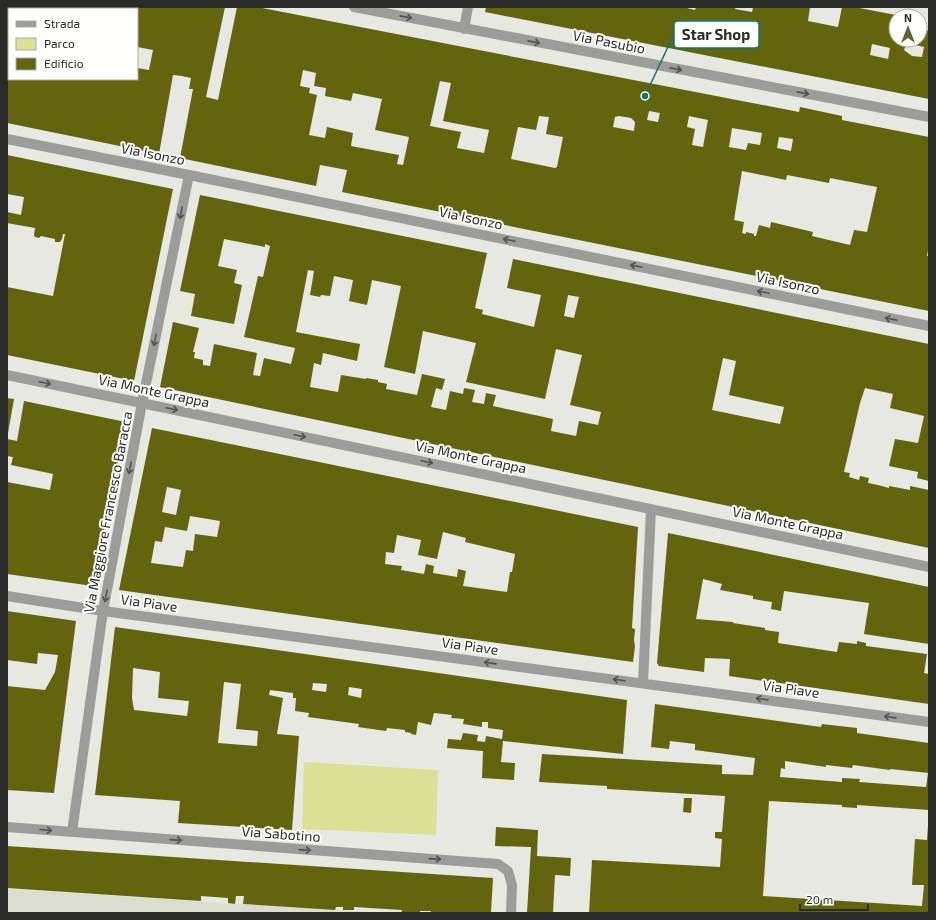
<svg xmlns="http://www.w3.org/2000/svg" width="936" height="920" viewBox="0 0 936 920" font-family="'Exo 2',sans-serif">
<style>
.built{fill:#dbddcf}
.green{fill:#dae096}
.building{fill:#62650d;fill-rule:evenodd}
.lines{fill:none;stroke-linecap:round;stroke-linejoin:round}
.minor{stroke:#9c9d9a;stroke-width:10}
.oneway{stroke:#535351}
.labels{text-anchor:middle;stroke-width:4;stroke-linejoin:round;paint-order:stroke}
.street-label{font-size:14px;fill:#2b2b29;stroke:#fffffe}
.leader{fill:none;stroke:#0f766e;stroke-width:1.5}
.callout-dot{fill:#0f766e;stroke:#fffffe;stroke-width:1.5}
.callout{fill:#fffffe;stroke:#0f766e;stroke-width:1.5}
.callout-label{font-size:15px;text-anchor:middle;font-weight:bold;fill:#2b2b29}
</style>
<rect width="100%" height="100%" fill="#e7e8e1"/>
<path class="built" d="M7,889L269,906L387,913H7Z"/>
<path class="green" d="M304,762L438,770L436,835L302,829Z"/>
<path class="building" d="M7,7H23L22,9H9V41L7,46Z
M32,7H225L206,97L218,100L237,7H257L799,112L800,107L842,116V120L929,137V244L927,256H929V311L342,192L347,170L320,165L316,186L180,158L193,89H189L191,78L182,76L173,75L159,154L7,123V72L9,73V79H137V68L149,70L153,50L137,47V9H31ZM303,70L316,73L314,86L326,88L325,96L351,101L353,93L382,99L375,130L409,137L403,165L397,164L399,155L351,146L353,133L327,127L325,138L309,135L317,95L309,93L310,88L300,86ZM440,81L451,83L443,121L489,130L484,153L457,148L461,132L430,126ZM649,111L660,113L658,122L647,120ZM539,116L549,117L546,134L563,137L557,167L555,168L511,159L518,127L536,130ZM619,116L631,118L635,122L634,131L613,127L615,117ZM689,116L708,120L703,147L692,145L695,129L687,127ZM732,128L762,133L760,145L748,143L746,150L729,147ZM779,137L793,139L791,151L777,148ZM742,171L786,180L787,175L829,183L830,178L877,187L867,232L854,230L850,245L812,236L813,232L771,222L770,228L759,225L756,236H754V234L746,232V234L742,233L744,222L734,220Z
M486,7H683L695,10L696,7H736L735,9L752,12L753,7H810L808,21L838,27L842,7H854L896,15V40H920V28L929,31V99L485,12ZM907,43L924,47L922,57L912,56L904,50ZM872,44L890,48L888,59L870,55Z
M7,155L173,189L134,381L7,355V287L53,296L65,234H63L62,239L60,242H55V239L41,236L39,238L35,237L34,235L35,228L7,223V212L21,215L24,197L7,194Z
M200,195L487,253L475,308L483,310L482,314L534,327L541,295L507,288L513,259L929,344V481L917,478L918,472L889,466L895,439L918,443L924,416L890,408L893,394L865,388L860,403L844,472L850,473L849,477L859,480L860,476L869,478L868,483L878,485L889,488V486L910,490V486L929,490V548L160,387L173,322L199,328L193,352H195L194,358L203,360V365L210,366L214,344L257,353L253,375L260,376L264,358L291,364L295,348L244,337L258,276L263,277L270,246L265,244V247L224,239L218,266L237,270L234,283L242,285L234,324L191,316L195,294L180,291ZM308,270L314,271L310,295L320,297L321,295L330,296L334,276L353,280L349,301L367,305L372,280L401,286L384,367L415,374L423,331L476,343L466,382L545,399L556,349L582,355L570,405L601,412L598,425L579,421L576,436L551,431L553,419L493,406L496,395L486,393L484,404L472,402L475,390L464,388L463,394L450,391L446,410L431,407L436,388L442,390L445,379L422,374L417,395L386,389L387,384L378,382V380L366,378V379L341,375L338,392L310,387L314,363L321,365L323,353L357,361L360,344L296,332ZM568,295L579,297L574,318L564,316ZM723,358L736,361L729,395L784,407L780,424L712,410Z
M7,398L14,399L8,433H7Z
M24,401L126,422L93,586L7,574V482L50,490L53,474L11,465L13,457L7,456V439L17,441Z
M152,428L638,527L632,628L635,629L634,640L635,646L633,662L119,590ZM167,487L181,490L176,515L162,512ZM190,516L220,521L217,537L195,534L193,551L186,550L183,567L151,563L155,541L162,542L165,527L187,531ZM443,532L466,538L465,542L515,554L512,572H510L507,592L463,586L466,571L458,569L457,577L433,573L434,566L426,564L424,574L401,570L402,566L385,564L386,552L394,553L397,535L421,540L418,555L437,559Z
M668,533L929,587V644L864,634L869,603L784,591L781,611L771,609L772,602L753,599V596L720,590L722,584L703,579L696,619L733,622V623L765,628V630L779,632L778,643L837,652L839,642L857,644V641L866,643V646L927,654L924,673L929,674V704L729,676L730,659L705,658L704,672L659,666L657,663Z
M7,611L76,621L54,793L7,790V686L45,690L55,672L58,655L38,653L37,664L7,660Z
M115,627L627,700L623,754L503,741L501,762L515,763L514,780L482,778L483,751L447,748L448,739L461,740L463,733L478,735L477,741L485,742L486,736L502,739L503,730L488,728V722H482V727L463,724L464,719L451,718L452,715L434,713L431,725L418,722L416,735L411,734V733L405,732V730L387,728L386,731L358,727L359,724L308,717L309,713L295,711L296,698H293V693L270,690L269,695L283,698L277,734L299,736L292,830L178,823L180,801L95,795ZM133,668L160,672L158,698L189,701L187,716L134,710L132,698ZM224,682L241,684L236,729L258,731L257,746L218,743ZM313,683L327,684L326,692L312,690ZM349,687L362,689L361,698L348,695Z
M655,704L821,727L822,724L857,728V733L929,743V773L890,769V770L853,765L852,768L826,765V767L785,761V769L781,768L780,777L842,782V778L860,779L859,782L926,787L928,773H929V810L857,805V808L842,807V805L769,801L763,896L922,906L924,885H912L915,839L927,840L928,826L929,827V913H589L592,860L720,867L722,839L715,838V832H722L725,796L607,789V786L539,782L542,754L722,765V774L753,775L755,758L695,750V744L670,741L669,749L651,747Z
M684,798H692L691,813L683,812Z
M496,827L538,830L537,856L571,858L570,876L555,875L553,913H527L531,847L495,846Z
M7,846L493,878L491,913H430L431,911H420V913H401L402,910L354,907V910H343V907H336L335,910L243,904L244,896H236L235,904L228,903V898L201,896V901L7,888Z"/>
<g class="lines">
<path class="minor" d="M354,7L929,117
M464,29L468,7
M7,139L189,175L929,326
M7,375L929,567
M7,596L103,611L929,722
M643,683L651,509
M7,827L498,864L508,871L512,885L511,913
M72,832L103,611L142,403L189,175"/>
</g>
<defs><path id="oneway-shaft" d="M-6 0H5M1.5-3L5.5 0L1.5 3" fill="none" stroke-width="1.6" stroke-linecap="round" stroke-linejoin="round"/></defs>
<g class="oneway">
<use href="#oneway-shaft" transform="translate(406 17) rotate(11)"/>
<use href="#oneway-shaft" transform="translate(534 42) rotate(11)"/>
<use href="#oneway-shaft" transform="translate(676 69) rotate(11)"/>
<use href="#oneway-shaft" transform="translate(803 93) rotate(11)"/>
<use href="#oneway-shaft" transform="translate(181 213) rotate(101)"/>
<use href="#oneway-shaft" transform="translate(509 240) rotate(-168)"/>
<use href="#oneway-shaft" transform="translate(636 266) rotate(-168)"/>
<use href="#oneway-shaft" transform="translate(763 292) rotate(-168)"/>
<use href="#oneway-shaft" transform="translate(891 319) rotate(-169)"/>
<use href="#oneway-shaft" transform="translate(155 340) rotate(101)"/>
<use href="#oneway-shaft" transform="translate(45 383) rotate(12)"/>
<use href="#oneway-shaft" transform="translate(172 409) rotate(12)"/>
<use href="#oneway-shaft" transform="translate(300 436) rotate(12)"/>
<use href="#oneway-shaft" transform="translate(427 462) rotate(12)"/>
<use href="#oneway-shaft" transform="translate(130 468) rotate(101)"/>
<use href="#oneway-shaft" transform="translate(106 596) rotate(101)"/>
<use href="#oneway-shaft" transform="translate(490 663) rotate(-172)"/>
<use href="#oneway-shaft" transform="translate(619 680) rotate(-172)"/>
<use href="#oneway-shaft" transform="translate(762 699) rotate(-172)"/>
<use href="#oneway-shaft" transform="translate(890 717) rotate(-172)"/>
<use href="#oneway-shaft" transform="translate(46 830) rotate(5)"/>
<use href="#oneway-shaft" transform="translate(176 840) rotate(4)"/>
<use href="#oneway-shaft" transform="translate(305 850) rotate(4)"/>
<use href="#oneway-shaft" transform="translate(435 859) rotate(4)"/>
</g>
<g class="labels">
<g class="street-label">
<text transform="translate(609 42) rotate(11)" y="5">Via Pasubio</text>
<text transform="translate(153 154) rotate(11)" y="5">Via Isonzo</text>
<text transform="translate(471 218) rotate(12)" y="5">Via Isonzo</text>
<text transform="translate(788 283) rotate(12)" y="5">Via Isonzo</text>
<text transform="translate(154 391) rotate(12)" y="5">Via Monte Grappa</text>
<text transform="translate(471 457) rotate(12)" y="5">Via Monte Grappa</text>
<text transform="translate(108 512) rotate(-79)" y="5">Via Maggiore Francesco Baracca</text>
<text transform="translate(788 523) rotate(12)" y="5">Via Monte Grappa</text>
<text transform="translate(149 603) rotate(8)" y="5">Via Piave</text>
<text transform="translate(470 646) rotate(8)" y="5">Via Piave</text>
<text transform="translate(791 689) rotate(8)" y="5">Via Piave</text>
<text transform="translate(281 834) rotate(4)" y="5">Via Sabotino</text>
</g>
</g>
<path class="leader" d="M645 96L674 34"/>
<circle class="callout-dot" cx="645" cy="96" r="4"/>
<rect class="callout" x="674" y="21" width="85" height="27" rx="4"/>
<g class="callout-label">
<text x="716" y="40">Star Shop</text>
</g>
<rect width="936" height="920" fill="none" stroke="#2b2b29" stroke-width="16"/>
<rect x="8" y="8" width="130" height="72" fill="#fffffe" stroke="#aaaaa9"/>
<rect x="16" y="21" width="20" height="6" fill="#9c9d9a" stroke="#aaaaa9"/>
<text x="44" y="28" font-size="12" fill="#2b2b29">Strada</text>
<rect x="16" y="38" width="20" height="12" fill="#dae096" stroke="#aaaaa9"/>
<text x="44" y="48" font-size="12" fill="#2b2b29">Parco</text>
<rect x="16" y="58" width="20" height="12" fill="#62650d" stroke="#aaaaa9"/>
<text x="44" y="68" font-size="12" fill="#2b2b29">Edificio</text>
<g transform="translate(908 28)"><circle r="19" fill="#fffffe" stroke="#aaaaa9"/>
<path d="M0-3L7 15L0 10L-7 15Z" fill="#5e622f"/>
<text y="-6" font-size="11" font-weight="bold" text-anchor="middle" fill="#2b2b29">N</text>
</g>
<path d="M800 904v6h68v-6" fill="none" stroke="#2b2b29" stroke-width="2"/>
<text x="806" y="904" font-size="12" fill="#2b2b29" stroke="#fffffe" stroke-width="3" paint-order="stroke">20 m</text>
</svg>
